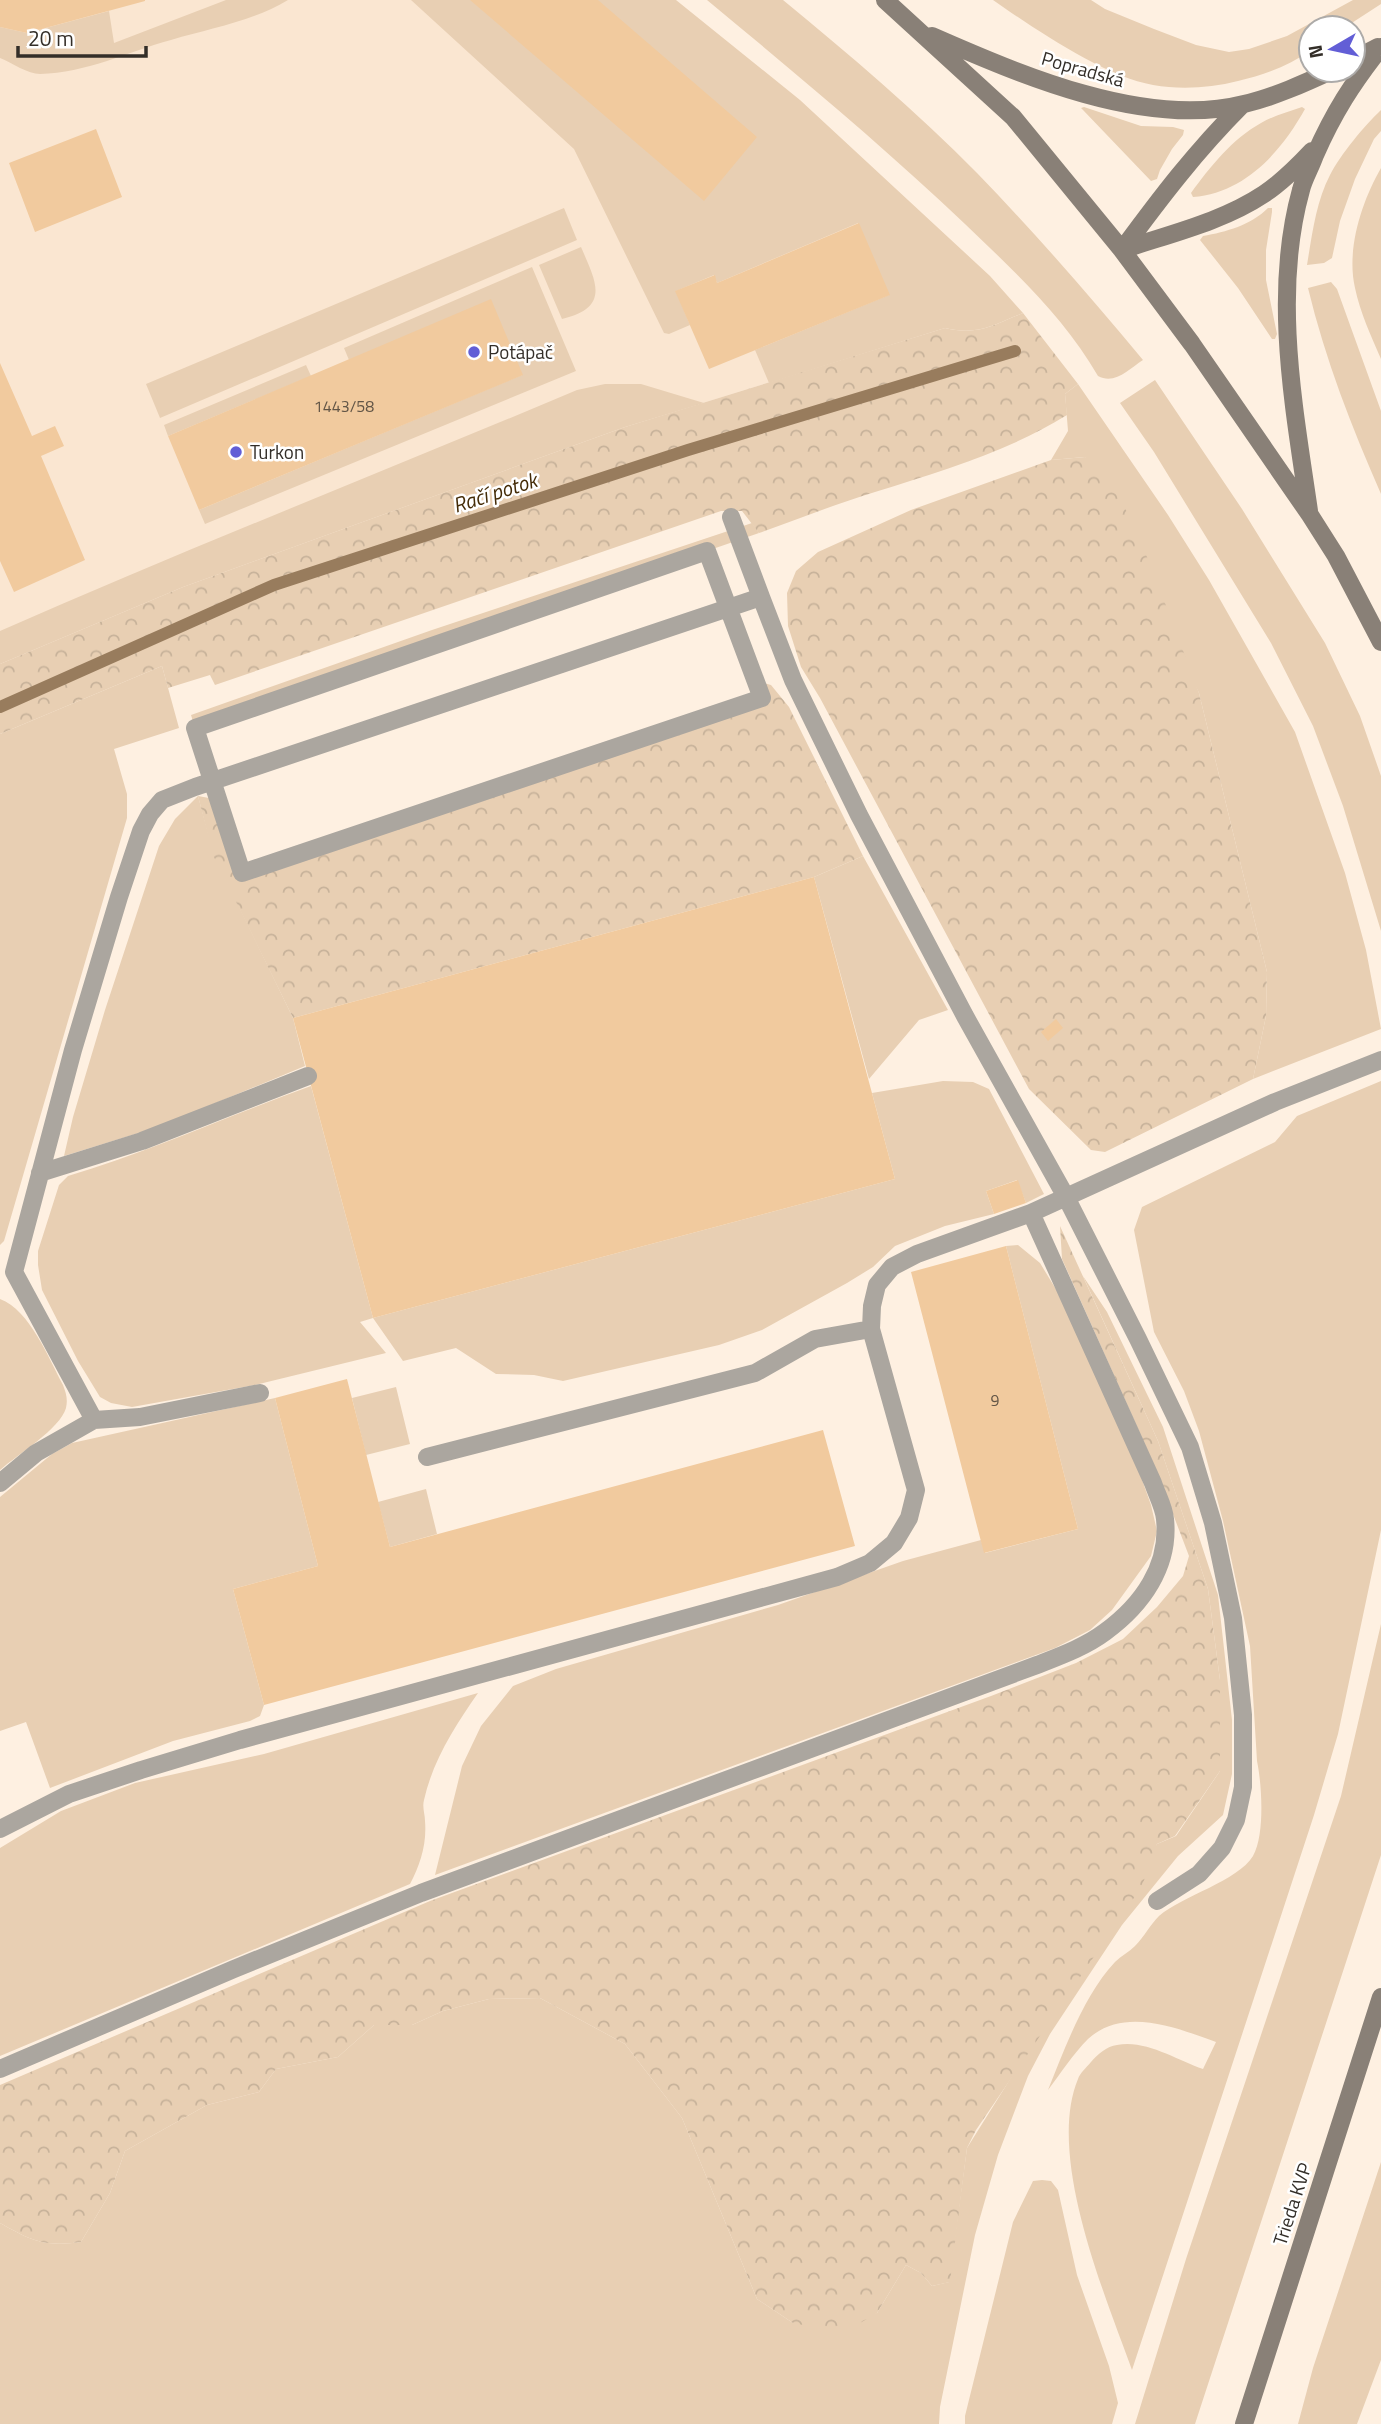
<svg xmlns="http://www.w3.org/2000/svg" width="1381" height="2424" viewBox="0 0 1381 2424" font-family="'Titillium Web',sans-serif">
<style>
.built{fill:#fae6d1}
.grass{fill:#e8cfb3}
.forest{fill:url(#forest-crowns)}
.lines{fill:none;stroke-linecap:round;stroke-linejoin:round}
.stream{stroke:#987c5d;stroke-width:12}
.building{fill:#f1ca9e}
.lane{stroke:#aba69f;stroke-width:18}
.secondary{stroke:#898077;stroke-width:18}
.poi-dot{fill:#625ed6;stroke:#fff;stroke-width:2.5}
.labels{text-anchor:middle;stroke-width:5;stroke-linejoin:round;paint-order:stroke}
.number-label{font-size:16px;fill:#625546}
.street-label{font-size:19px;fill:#332e28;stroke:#fff}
.poi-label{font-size:19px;fill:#332e28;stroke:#fff;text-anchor:start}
.water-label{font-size:21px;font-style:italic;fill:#442b06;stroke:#fff}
</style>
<defs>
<pattern id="forest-crowns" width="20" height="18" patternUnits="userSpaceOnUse" patternTransform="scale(1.75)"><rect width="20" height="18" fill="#e8cfb3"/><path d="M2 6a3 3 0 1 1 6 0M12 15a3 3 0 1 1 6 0" fill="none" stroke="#c7b29a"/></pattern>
</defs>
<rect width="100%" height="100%" fill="#fef0e1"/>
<path class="built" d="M0,0H632L914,235L945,328L625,427L183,587L0,664Z"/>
<path class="grass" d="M226,0H288C251,22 211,28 171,40C127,52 86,73 40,74C28,74 12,63 0,58V27L27,33L109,11L114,43Z
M411,0H676L800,100L990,276L1023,313C993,325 978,336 945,328L769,383L755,350L889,295L858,223L717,283L714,275L676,291L690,325L669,334L664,333L574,149Z
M707,0H783C850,55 917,112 977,173C1035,233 1090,296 1143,360C1129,369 1115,385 1098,376C1064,317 1013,270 965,224C882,145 795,73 707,0Z
M993,0H1091L1105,9L1154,29L1196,45L1229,52L1249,49L1287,36L1353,0H1381V4L1344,28H1311V50C1289,66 1264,75 1238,81C1210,88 1181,90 1153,85C1105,77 1033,28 993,0Z
M1084,107L1141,126L1173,127L1184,130L1183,135L1172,149L1160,170L1157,179L1151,181L1083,110L1081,108Z
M1302,107L1305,109C1281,152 1245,193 1193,197L1191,193C1210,167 1232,139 1261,123C1273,116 1288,112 1302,107Z
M1381,110V131L1374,139L1355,179L1340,221L1332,258L1324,263L1307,265C1312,235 1316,202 1330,175C1341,154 1364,126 1381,110Z
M1381,168V359C1371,336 1360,312 1355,288C1346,249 1362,201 1381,168Z
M564,208L577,240L160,418L146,384Z
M1268,208H1272V212L1266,250V280L1277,334L1275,339H1272L1238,288L1200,240L1203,236C1226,232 1251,225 1268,208Z
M581,247C596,282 611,307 562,319L539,265Z
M532,267L576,371L205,524L199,510L522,375L349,360L344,348Z
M1331,282L1337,289L1381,411V494C1352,428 1325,359 1308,288Z
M306,365L311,376L168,436L164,425Z
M1155,380L1242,509L1325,643L1360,716L1381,776V931L1343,806L1313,726L1271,643L1154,452L1120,403Z
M605,384H641L704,403L625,427L183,587L0,664V631C191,547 385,471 577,390Z
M1078,384L1168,515L1209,580L1295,732L1345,873L1366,950L1381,1029L1253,1079L1266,1016L1267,972L1199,693L1085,457L1051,460L1068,431L1065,394Z
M752,523L759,533L195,728L191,715L432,630Z
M162,666L179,728L114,749L127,794V818L4,1241L0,1245V734Z
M198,796L214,855L293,1018L305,1066L158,1127L64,1156L73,1117L105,1010L159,846L175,819Z
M863,856L948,1010L919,1020L869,1079L814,877Z
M943,1081L973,1082L989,1089L1044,1194L1026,1203L1017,1180L986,1191L994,1214L945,1226L895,1246L873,1267L847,1283L762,1330L719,1345L563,1381L534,1375L496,1374L456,1348L403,1361L373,1318L360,1322L386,1353L255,1385L132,1407L111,1403L100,1397L78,1361L42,1290L38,1265V1251L59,1185L68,1176C151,1151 230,1115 311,1086L373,1318L895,1179L872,1093Z
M1381,1081V1530L1338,1734L1314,1815L1132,2370C1105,2295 1046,2156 1078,2079C1080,2073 1086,2068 1091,2062C1097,2055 1107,2046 1117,2045C1145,2039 1177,2060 1203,2069L1216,2042C1177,2028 1124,2006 1088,2039C1073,2054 1061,2073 1048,2090C1065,2048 1084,1995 1115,1962C1121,1956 1129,1952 1135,1946C1144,1937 1150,1925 1159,1916C1182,1896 1238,1881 1253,1856C1265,1835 1262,1785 1257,1761L1250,1646L1223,1521L1199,1431L1184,1391L1154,1332L1134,1230L1142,1207L1275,1142L1297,1116Z
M1018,1245L1040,1263L1057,1291L1136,1463L1151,1505L1157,1531L1151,1556L1112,1610L1090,1630L1055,1648L435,1875L462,1766L481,1726L513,1686L556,1669L778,1605L903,1561L981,1540L985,1553L1078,1529L1006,1246Z
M1083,1276L1107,1312L1163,1427L1218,1595L1232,1720V1774L1223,1815L1178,1856L1122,1925L1050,2034L1028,2076L998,2155L975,2235L940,2407L939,2424H0V2223C32,2241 44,2247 81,2242L110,2193L125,2151L207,2105L259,2092L276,2069L338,2057L374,2025H412L443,2011L489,1999L540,1998L625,2044L682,2118L757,2299L793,2323L877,2313L906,2265L921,2273L932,2286L949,2282L967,2148L1157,1844L1176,1836L1220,1771V1680L1208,1589L1158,1441Z
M0,1299C30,1310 49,1359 63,1385C66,1393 68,1399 66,1408C60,1429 18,1454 0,1470Z
M396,1387L410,1444L366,1455L352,1398Z
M275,1398L318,1566L233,1589L264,1705L260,1716L250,1721L173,1741L50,1788L26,1722L0,1731V1497L52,1454L72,1443Z
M426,1489L437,1534L390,1547L378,1502Z
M1381,1624V1855L1195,2424H1135L1186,2259L1341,1796Z
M478,1693C455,1726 433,1760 424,1800C422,1807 425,1814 425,1821C427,1844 420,1865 410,1884L0,2056V1848L61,1811L135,1783L264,1754Z
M1381,2162V2360L1357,2424H1298L1313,2368Z
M1042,2180L1051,2181L1058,2190L1077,2275L1109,2366L1118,2403L1112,2424H965V2416L1013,2222L1033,2181Z"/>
<path class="forest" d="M1023,313L1078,384L1065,394L1067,415C1005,453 944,470 875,492C836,504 798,519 759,533L742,511H721L215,685L210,675L168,688L162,666L0,734V664L183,587L625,427L945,328C978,336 993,325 1023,313Z
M1085,457L1112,479L1151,566L1199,693L1267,972L1266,1016L1253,1079L1105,1152L1091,1150L1029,1089L820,698L801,667L788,626L787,593L796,571L818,552L911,510L1051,460Z
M756,681L771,685L789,707L863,856L814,877L293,1018L213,855L198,796L209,798L241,872L762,698Z
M1060,1226L1158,1441L1208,1589L1220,1680V1771L1175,1836L1157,1844L1142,1886L976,2130L967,2148L950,2282L932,2286L921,2273L906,2265L877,2313L843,2333L793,2323L757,2299L682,2118L625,2044L540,1998L489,1999L443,2011L412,2025H374L338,2057L276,2069L259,2092L207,2105L125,2151L110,2193L81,2242C44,2247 32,2241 0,2223V2085L430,1901L991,1696L1076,1663L1123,1639L1157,1607L1183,1576L1189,1556L1155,1467L1062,1259Z"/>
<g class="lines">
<path class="stream" d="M0,707L274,585L688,450L1015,351"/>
</g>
<path class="building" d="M0,0H145V1L27,33L0,27Z
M470,0H598L757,137L704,201Z
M96,129L122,197L35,232L9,163Z
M859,223L890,295L709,369L675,291L715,275L717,283Z
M491,299L523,375L199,510L168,436Z
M0,363L32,436L55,426L64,446L41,456L85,560L14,592L0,561Z
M814,877L895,1179L373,1318L293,1018Z
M1056,1019L1063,1028L1048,1041L1041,1032Z
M1018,1180L1026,1203L994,1214L986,1191Z
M1006,1246L1078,1529L984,1553L911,1272Z
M347,1379L390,1547L823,1430L855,1546L264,1705L233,1589L318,1566L275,1398Z"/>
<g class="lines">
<path class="lane" d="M731,517L761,597
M707,551L762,698L242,873L195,728Z
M40,1173L142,1141L308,1076
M871,1329L872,1306L877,1285L892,1267L917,1254L1031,1213L1275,1102L1381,1060
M94,1420L14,1272L73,1050L119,897L141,831L150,814L162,800L195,787L761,597L793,680L859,815L965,1016L1066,1197L1138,1339L1190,1447L1213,1523L1233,1618L1243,1715V1787L1236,1820L1222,1848L1199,1874L1157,1901
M0,1483L36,1453L94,1420L140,1417L260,1393
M0,1829L69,1794L141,1770L240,1740L837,1577L870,1563L894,1543L909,1518L916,1490L871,1329L815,1339L755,1373L427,1457
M0,2069L234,1969L421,1893L1037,1665C1060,1656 1085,1647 1105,1632C1142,1605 1170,1566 1165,1519C1164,1507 1157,1495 1153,1483L1031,1213"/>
<path class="secondary" d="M885,0L1013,117L1122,250L1192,344L1310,515L1336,556L1381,642
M932,36C1021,75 1146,129 1244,104C1274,97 1305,83 1333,70
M1353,60L1378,47
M1122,250C1169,234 1222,222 1264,194C1282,182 1297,167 1312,151
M1122,250C1161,197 1196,151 1243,104
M1309,511C1294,407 1272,294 1301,190C1304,178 1311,167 1315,155C1334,112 1352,84 1381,47
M1244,2424L1381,1997"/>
</g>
<g class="poi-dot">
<circle cx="474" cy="352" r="7"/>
<circle cx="236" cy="452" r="7"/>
</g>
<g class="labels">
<g class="number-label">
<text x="344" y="412">1443/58</text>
<text x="995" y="1406">9</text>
</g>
<g class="street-label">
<text transform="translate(1083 69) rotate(16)" y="7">Popradská</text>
<text transform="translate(1292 2204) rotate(-72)" y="7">Trieda KVP</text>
</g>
<g class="poi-label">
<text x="488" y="359">Potápač</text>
<text x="250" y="459">Turkon</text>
</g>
<g class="water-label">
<text transform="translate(495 493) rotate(-18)" y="7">Račí potok</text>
</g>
</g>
<g transform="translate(1332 49) rotate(261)"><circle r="33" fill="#ffffff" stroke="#adaba9" stroke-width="2"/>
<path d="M0-5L12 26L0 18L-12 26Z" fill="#625ed6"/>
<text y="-10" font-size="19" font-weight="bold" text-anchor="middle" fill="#332e28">N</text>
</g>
<path d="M18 46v10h128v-10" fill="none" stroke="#332e28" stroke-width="3.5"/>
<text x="28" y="46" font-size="21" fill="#332e28" stroke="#ffffff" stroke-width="5" paint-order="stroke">20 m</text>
</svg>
